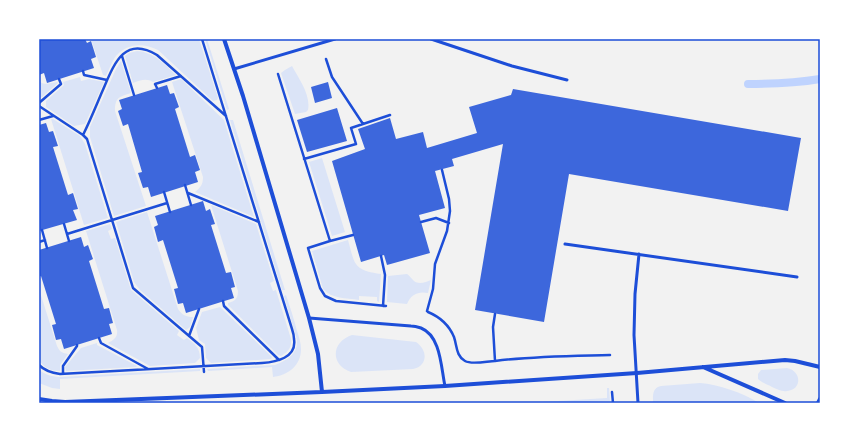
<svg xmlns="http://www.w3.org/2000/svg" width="859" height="442" viewBox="0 0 859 442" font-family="'Work Sans',sans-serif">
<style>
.green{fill:#dbe4f7}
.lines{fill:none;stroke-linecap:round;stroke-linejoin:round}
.stream{stroke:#bfd3fe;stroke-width:8}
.building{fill:#3d67dc}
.path{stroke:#1d4ed8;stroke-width:2.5}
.service{stroke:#1d4ed8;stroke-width:3}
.minor{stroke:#1d4ed8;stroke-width:4}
.neatline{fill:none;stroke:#1d4ed8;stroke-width:1.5}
</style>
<rect width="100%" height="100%" fill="#f2f2f2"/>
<path class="green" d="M91,39H199L218,98L217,100L213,101L158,50C143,43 128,43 116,56C112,61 109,70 106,76L103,75Z
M205,39H207L229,109L227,110Z
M137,51C154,52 164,64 176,75L153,82C147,78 140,80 133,83L125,56L129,53Z
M121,61L131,93C119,97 115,97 115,111L146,206L114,216L90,137V127L116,69Z
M292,66C299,79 311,95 308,110L306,112L295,114L281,73L285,70Z
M80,77L81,81L89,79L104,82L85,124L74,126L46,107V101L64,85L63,82Z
M181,79L224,120L254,217L195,192C200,188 203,185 203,177L172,82Z
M39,81C44,86 51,83 57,82L58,83L42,97H39Z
M51,119H53L80,136L85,144L108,218L84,225Z
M230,120H233L285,290H282Z
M322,158L345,232L332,236L309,162Z
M211,205L256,224L274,281L270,283L273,291L276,290L291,339C292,348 288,352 281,356L278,355L228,305V303C235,301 238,299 238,291Z
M147,212L178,309C182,315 186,317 193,317L190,327L186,330L140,290L134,282L116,222Z
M110,224L112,229L108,231L111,239L115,238L131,290L179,331L177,335L184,340L187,338C195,344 200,348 200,358L195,363L150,366L108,343C114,340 118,337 117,330L86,231Z
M348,240C355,265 353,270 381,274L379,302L377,301V297L359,296V300C346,298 332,299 323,289L312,251Z
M407,274C410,276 411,278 414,281C419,285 426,282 431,280L428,293C419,291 411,294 407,304L387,302L388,276Z
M39,289L57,346C60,352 62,353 68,354L60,365V371C51,371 44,368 39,360Z
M286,295C290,307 294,319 297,331C299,337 301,343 301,349C301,366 288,375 273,377L272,367L208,371L207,369L275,365C287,360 298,354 297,340L284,296Z
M220,307L272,357L271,359L211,363L206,358L205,344L199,340L196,328L202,312Z
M352,335L416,342C428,350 428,366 413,369L351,372C330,365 331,342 352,335Z
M97,343V345L137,366L136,367L66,371L65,367L81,348Z
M787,368C802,371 802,390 787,391C782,392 777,389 772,387C767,384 762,383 758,379V374L761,370Z
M200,369V371L60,379V389L52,388L39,383V370C46,375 53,377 61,377Z
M700,383C718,384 743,393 759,403H653C653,395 652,388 661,386Z
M607,388H609L610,401L568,403H526L607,398Z"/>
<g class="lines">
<path class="stream" d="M748,84C772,84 796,83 820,79"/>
</g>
<path class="building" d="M39,39H85L87,43L91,41L96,57L91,59L94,68L47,83L44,73L39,75Z
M328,82L332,98L315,103L311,87Z
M167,85L170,94L174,93L179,107L175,109L190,157L195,155L200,170L195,172L198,182L151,197L148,187L143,188L138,173L142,172L128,124L123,126L118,111L122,109L119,100Z
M513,89L801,138L788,211L569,174L544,322L475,310L503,144L452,159L454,166L435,171L445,208L419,215L430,253L387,265L384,255L361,262L332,161L365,149L358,129L390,118L396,139L423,132L427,148L477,133L469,107L511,95Z
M337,108L347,141L307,152L297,120Z
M46,123L49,132L53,131L58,146L53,147L68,195L73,193L78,209L73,210L77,220L39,231V125Z
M203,201L206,211L210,209L215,224L211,225L226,273L231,272L235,287L231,288L234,298L186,313L183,303L178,304L174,289L178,288L163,240L158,242L154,227L158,225L155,216Z
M81,237L84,247L88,245L93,259L89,261L104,309L109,308L113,323L109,324L112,334L64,349L61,339L56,340L52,325L56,324L41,276L39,277V250Z"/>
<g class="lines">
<path class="path" d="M122,56L134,95
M326,59L332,77L363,124
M83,71L84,75L107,80
M278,74L330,241L308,248L320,288L325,296L336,301L386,306
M157,88L155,84L181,76
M39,103L61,84L59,79
M39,106L83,135L87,139L133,288L202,347L204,372
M39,120L53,116
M83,135C90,121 96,106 102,92C113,67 123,34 157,55L226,116
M304,159L356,144L351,128L390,115
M185,185L191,205
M164,192L170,212
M188,193L259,222
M421,222L436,218L449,223
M64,224L69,241
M42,230L47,248
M67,234L167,203
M330,241L353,235
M39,242L45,240
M381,256L385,275L383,306
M223,301L224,306L279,360
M427,311L433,289L435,264L447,231L450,211L449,199L442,170
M428,312C440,317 449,325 454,337C457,346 456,356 465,361C472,365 488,361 495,361C533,356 572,356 610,355
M189,336L199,309
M99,338L101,343L148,369
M495,361L493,327L495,314
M39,365C45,371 52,373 60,374L262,363C276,362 297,358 294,339C294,336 293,332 292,329L202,39
M63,374V366L77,346V345
M612,392L613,403"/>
<path class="service" d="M431,39L512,66L567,80
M234,69L335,39
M565,244L797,277
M309,318L411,326C414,326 418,327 421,328C441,336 441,368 445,386
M638,403L634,335L635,294L639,254"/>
<path class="minor" d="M703,367L785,403
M322,392L445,386L637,373L785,360L795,361L820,367
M39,399L52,401L65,402L322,392L318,354L309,318L243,96L224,39
M818,403L820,399"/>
</g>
<rect width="859" height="442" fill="none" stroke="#ffffff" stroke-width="80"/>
<rect x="40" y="40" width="779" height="362" class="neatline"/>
</svg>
